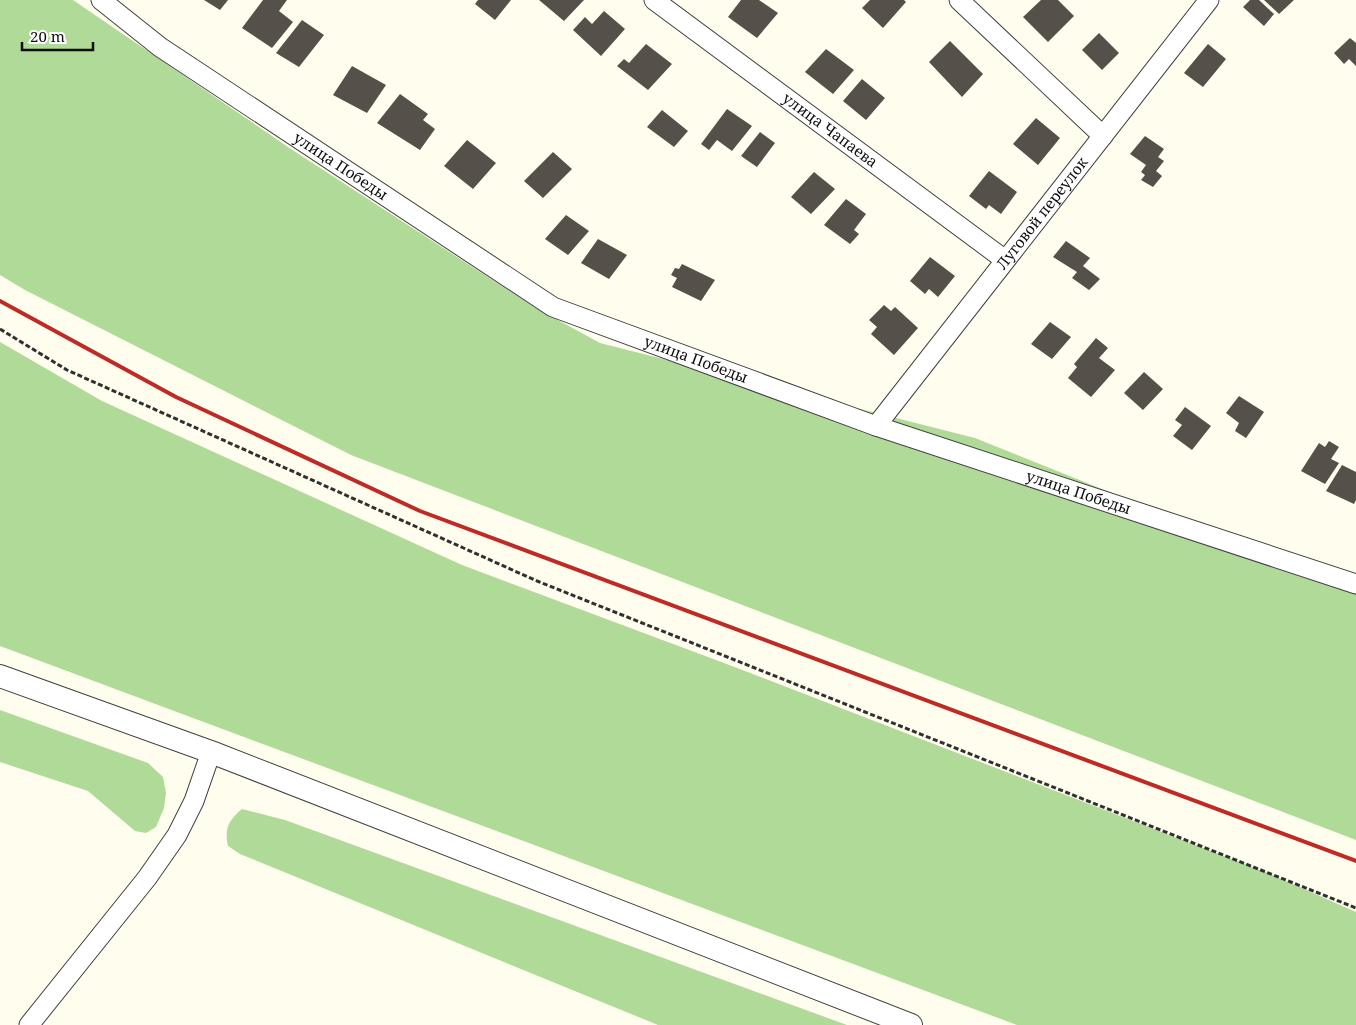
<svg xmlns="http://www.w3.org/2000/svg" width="1356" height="1025" viewBox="0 0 1356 1025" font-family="'Noto Serif',serif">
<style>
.forest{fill:#b0da97}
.building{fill:#56504a}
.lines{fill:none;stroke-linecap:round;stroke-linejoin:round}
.minor-casing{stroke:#414141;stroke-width:21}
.tertiary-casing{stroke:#414141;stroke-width:24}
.path{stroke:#303030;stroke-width:3;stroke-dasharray:5 2.5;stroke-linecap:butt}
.minor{stroke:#fff;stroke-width:19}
.tertiary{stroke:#fff;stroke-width:22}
.rail{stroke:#be2a25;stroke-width:4}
.labels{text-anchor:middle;stroke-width:5;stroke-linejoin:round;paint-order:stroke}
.street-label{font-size:15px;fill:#0e0e0e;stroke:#fff}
</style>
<rect width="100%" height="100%" fill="#fffdee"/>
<path class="forest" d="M0,0H73L291,149L534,307L600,343L975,438L1356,591V840L351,455L25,290L0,275Z
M0,342L102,401L462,565L732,666L1268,873L1356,912V1025H1017L0,646Z
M0,710L148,763L163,777L166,793L164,808L156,827L146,833L135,831L88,791L0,762Z
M242,809L285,820L847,1025H658L240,854L228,846C224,828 229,820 242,809Z"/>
<path class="building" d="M204,0H228L220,10Z
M263,0H287L279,11L293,22L272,48L242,28Z
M478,0H511L495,20L475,4Z
M539,0H584L564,21Z
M741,0H759L778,13L757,38L728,17Z
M870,0H904L906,2L883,28L862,8Z
M1041,0H1058L1074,16L1048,42L1023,17Z
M1250,0H1259L1274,14L1264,26L1243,7Z
M1264,0H1294L1279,14Z
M604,11L625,29L601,56L573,30L585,17L592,24Z
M302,20L324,35L299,67L276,53Z
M1099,33L1119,53L1102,70L1082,50Z
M1350,38L1356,43V66L1349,59L1344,64L1334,53Z
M950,41L983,74L962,97L929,62Z
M646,44L672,64L648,90L617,66L624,59L629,63Z
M1208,44L1226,59L1203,87L1184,73Z
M826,49L854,70L833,94L805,72Z
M352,66L386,85L367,113L333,95Z
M862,79L885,98L866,120L843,101Z
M400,94L428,114L423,120L435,129L420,150L377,123Z
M727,109L752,126L732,151L717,140L709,150L701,144Z
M662,110L688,131L674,147L647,127Z
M1036,118L1060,138L1038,165L1013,144Z
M760,132L775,143L757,167L741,156Z
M1145,136L1164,149L1158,157L1164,161L1156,171L1162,176L1153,187L1141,180L1145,175L1141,172L1146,165L1130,154Z
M467,140L496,163L473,189L444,166Z
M553,152L572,169L543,198L524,181Z
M989,171L1017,192L1001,214L989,205L986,209L969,196Z
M814,172L835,189L811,214L791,197Z
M846,199L866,214L854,230L859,234L850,244L824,225Z
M566,215L589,231L568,255L545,239Z
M598,239L627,255L609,279L581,263Z
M1066,241L1090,258L1083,266L1100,279L1089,290L1072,278L1077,272L1053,257Z
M930,257L955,276L938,297L929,289L925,294L910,281Z
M682,264L715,280L701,301L672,287L677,278L671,275L675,268L679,269Z
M884,305L891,311L895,307L918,328L894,355L871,334L877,327L869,320Z
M1050,322L1071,337L1052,359L1031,344Z
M1096,338L1108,348L1099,358L1115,370L1091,397L1068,378L1077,367L1074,364Z
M1144,372L1163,389L1143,410L1124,393Z
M1239,396L1264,412L1246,438L1235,431L1239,423L1226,413Z
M1185,407L1211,426L1192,450L1173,436L1182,425L1175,420Z
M1329,441L1339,447L1331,459L1339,463L1325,484L1301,471L1319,443L1325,447Z
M1342,465L1356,472V500L1354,504L1326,491Z"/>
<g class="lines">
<g class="minor-casing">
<g id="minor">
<path id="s1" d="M101,0L160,47L553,307L876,426L1356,584"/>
<path id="s2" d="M654,0L1005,260"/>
<path d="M959,0L1103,136"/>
<path id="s3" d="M876,426L1209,0"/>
<path d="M29,1025L147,878L177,835L194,801L211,752"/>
</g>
</g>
<g class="tertiary-casing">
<path id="tertiary" d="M0,676L211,752L911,1025"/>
</g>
<path class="path" d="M0,329L67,370L537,581L1356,908"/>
<use href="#minor" class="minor"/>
<use href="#tertiary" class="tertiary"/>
<path class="rail" d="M0,301L176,397L420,511L1356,861"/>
</g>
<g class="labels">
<g class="street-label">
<text dy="5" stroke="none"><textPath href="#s2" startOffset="219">улица Чапаева</textPath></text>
<text dy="5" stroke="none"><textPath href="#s1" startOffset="292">улица Победы</textPath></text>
<text dy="5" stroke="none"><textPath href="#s3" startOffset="270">Луговой переулок</textPath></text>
<text dy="5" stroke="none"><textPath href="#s1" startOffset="699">улица Победы</textPath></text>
<text dy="5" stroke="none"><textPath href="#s1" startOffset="1104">улица Победы</textPath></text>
</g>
</g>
<path d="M22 42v8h71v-8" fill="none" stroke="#0e0e0e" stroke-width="2.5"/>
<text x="30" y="42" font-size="15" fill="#0e0e0e" stroke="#ffffff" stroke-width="4" paint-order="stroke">20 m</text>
</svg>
